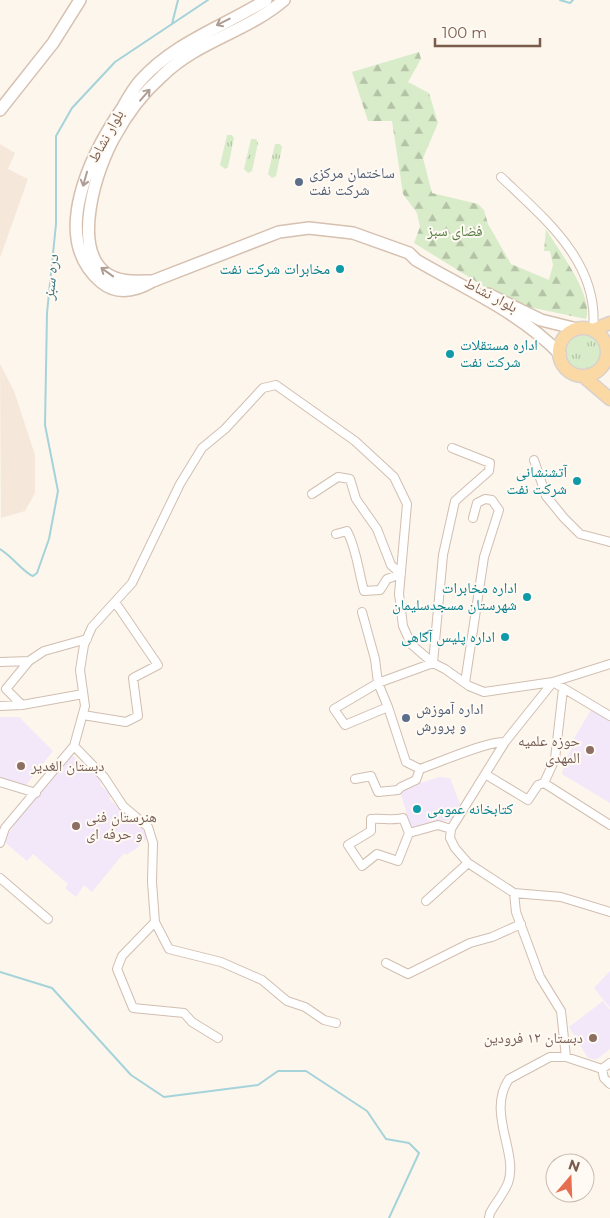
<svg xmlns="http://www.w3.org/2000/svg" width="610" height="1218" viewBox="0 0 610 1218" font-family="Montserrat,'Noto Naskh Arabic',sans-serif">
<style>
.residential{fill:#f5e8da}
.education{fill:#f3e8fa}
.grass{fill:url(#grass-tufts)}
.forest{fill:url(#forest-firs)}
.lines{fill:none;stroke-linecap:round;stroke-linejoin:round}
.stream{stroke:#a5d3da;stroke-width:2}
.street-casing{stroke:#d1beb0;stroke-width:10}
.secondary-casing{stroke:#d6c0b0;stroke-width:14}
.primary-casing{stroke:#dad1cd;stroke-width:15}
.street{stroke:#fff;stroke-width:8}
.secondary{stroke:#fff;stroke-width:11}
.primary{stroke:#fbd9a5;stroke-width:12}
.oneway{stroke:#af9d94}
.service-dot{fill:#5c6f8a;stroke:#fffaf3;stroke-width:2}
.culture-dot{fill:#0f9aa8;stroke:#fffaf3;stroke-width:2}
.education-dot{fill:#8d6e63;stroke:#fffaf3;stroke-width:2}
.labels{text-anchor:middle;stroke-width:4;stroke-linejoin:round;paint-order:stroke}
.street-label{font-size:15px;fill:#7a5c4d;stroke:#fffaf3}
.service-label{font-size:15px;fill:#4e5e75;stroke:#fffaf3;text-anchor:start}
.park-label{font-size:15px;fill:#537a41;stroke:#fffaf3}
.culture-label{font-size:15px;fill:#0d838f;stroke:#fffaf3;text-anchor:end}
.education-label{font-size:15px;fill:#785e54;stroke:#fffaf3;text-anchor:end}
.water-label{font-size:16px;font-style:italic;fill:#437c86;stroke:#fffaf3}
</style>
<defs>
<pattern id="grass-tufts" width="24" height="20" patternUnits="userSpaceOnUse" patternTransform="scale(1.25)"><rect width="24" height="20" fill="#d8ecc9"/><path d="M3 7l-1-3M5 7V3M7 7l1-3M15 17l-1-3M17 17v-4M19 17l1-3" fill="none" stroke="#b4c2a5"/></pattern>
<pattern id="forest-firs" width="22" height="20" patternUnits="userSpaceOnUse" patternTransform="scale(1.25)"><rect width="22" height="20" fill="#d8ecc9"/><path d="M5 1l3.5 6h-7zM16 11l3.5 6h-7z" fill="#b4c2a5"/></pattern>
</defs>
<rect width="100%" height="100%" fill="#fdf6ec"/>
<path class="residential" d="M0,144L15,153L8,169L28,179L0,258Z
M0,364L14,391L35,455V493L25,511L1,518Z"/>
<path class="education" d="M591,710L610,721V803L562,774L566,759L575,742L573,740Z
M0,717H19L53,751L23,789L0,780Z
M72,755L103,781L100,785L112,795L109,799L144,830L147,838L136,849L126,855L124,853L92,892L84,885L76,897L65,888L68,884L33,854L27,861L2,840L13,828L11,825Z
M439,777L450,778L460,804L453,819L411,830L401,794L402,789Z
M610,971V1008L594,988Z
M603,1001L610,1010V1049L596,1060L588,1058L569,1027Z"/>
<path class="grass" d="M227,135H232L234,138L228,167L225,169L220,165Z
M251,139H256L258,143L252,171L248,173L244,169Z
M275,144H280L282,147L276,176L272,178L268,174Z
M564 353a19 19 0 1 1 38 0a19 19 0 1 1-38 0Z"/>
<path class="forest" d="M419,52L421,59L408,82L429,93L438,123L423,158L432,193L478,204L484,210L488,224L511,264L549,280L553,265L550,251H544L546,229C558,250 594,295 586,319L529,307L493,292L414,243L420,227L417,213L403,194L392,121H368L352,72Z"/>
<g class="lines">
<path class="stream" d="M560,0L570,3L573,0
M172,24L178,0
M0,549C12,556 24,573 33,576L37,573L49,539L58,491L45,425L47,313L56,224V136L72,108L115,62L208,0
M0,972L52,988L131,1075L164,1097L258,1085L278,1071H306L367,1111L386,1139L409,1143L419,1153L389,1218"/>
<g class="street-casing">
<path id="street" d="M501,177C545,219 600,263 593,330
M534,460L546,496L564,518L580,534L610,542
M312,494L338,477L350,479L356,499L377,529L391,565L401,574L387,579L380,590L364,591C358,570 357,550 347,531L336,534
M362,612L375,659L378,683L433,663L443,555L455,501L489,471L490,463L452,448
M0,662L29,661L44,651L87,639
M378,683L388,707L345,725L334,709Z
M465,683L484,557L499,510L492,500L485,499L477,503L473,518
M563,689L555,759L544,783L610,825
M22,705L6,689L29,661
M0,706L22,705L83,694
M388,707L406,762L420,769C438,763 490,740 505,742L553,682L610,716
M83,715L126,722L138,716L133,678L158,665L115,602
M505,742L451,829L450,838L455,848L468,863L514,893L561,897L610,912
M485,774L528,800L538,785L544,783
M355,779L371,776L378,792L398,790L401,787L416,780L420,769
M0,782L36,793
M409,833L398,861L377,854L362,866L348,845L371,831V819C383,818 393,821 403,818L409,833L438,825L451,829
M0,843L5,828L74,746
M0,878L48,919
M514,893L516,912L540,977L561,1011L566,1057
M426,901L468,863
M155,922L122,956L117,969L133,1008L184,1013L192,1022L218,1038
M386,963L408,974L470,943L492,937L521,924
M336,1023L324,1020L305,1007L287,1001L262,980L221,962L169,949L155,922L152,882L153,843L148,827L123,806L104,777L74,746L85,706L80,670L84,645L92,627L132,583L180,484L202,448L225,429L263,388L276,385L355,441L394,477L407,504L399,594L403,626L411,644L433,663L445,669L469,686L484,692L553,682L610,664
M602,1069L604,1078L610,1084
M602,1069L610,1063
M489,1218L490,1213C495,1204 504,1193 508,1183C519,1153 486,1113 509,1079L550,1057H566L602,1069"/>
</g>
<g class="secondary-casing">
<path id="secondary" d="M266,0C223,27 175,42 140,81C133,89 128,98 123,107C92,152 48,237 101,282C118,296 136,291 153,281L279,232L309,228L353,233L409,253L416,260C464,288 521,313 560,354
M0,110L53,43L80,0
M151,281C136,281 121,283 107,274C70,248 97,167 115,136C127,114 144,92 162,76C197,41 247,32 284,0
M488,294L541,320L577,329"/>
</g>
<g class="primary-casing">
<path id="primary" d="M559 352a24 24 0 1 1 48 0a24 24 0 1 1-48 0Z
M593,330L610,323
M583,376L610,399"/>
</g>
<use href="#street" class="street"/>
<use href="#secondary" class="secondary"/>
<use href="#primary" class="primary"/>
</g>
<defs><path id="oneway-shaft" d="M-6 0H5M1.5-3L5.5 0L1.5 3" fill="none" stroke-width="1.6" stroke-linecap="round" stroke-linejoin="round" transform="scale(1.25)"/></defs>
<g class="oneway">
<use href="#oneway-shaft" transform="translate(223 22) rotate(153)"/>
<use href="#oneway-shaft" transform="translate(145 95) rotate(-49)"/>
<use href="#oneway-shaft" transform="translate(85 179) rotate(106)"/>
<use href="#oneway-shaft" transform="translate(107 272) rotate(-144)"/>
</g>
<g class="service-dot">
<circle cx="299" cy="182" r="5"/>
<circle cx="406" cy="718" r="5"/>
</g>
<g class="culture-dot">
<circle cx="340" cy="269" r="5"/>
<circle cx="450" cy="354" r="5"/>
<circle cx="577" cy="481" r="5"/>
<circle cx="527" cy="597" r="5"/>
<circle cx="505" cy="637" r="5"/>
<circle cx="417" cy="809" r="5"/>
</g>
<g class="education-dot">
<circle cx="590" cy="750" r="5"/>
<circle cx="21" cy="766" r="5"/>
<circle cx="76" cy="826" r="5"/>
<circle cx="593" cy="1038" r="5"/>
</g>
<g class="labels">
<g class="street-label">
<text transform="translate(106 136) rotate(-61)" y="5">بلوار نشاط</text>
<text transform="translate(491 295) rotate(28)" y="5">بلوار نشاط</text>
</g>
<g class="service-label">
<text x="309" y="178">ساختمان مرکزی<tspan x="309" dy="17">شرکت نفت</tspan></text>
<text x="416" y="714">اداره آموزش<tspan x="416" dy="17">و پرورش</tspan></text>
</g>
<g class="park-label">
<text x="455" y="236">فضای سبز</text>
</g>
<g class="culture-label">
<text x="330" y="274">مخابرات شرکت نفت</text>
<text x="460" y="350" text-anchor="start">اداره مستقلات<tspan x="460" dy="17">شرکت نفت</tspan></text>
<text x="567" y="477">آتشنشانی<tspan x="567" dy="17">شرکت نفت</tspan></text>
<text x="517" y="593">اداره مخابرات<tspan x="517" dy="17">شهرستان مسجدسلیمان</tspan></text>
<text x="495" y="642">اداره پلیس آگاهی</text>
<text x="427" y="814" text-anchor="start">کتابخانه عمومی</text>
</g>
<g class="education-label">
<text x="580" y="746">حوزه علمیه<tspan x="580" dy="17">المهدی</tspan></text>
<text x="31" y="771" text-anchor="start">دبستان الغدیر</text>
<text x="86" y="822" text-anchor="start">هنرستان فنی<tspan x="86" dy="17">و حرفه ای</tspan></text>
<text x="583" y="1043">دبستان ۱۲ فرودین</text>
</g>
<g class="water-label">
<text transform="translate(50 277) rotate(-84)" y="6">دره سبز</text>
</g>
</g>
<g transform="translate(570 1178) rotate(19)"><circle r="24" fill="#fffaf3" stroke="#cabbb1"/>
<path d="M0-4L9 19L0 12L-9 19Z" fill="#e76f51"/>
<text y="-8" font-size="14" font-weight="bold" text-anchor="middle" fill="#7a5c4d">N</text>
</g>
<path d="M435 38v8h105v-8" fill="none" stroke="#7a5c4d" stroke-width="2.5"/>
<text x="442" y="38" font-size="15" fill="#7a5c4d" stroke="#fffaf3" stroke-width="4" paint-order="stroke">100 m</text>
</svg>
